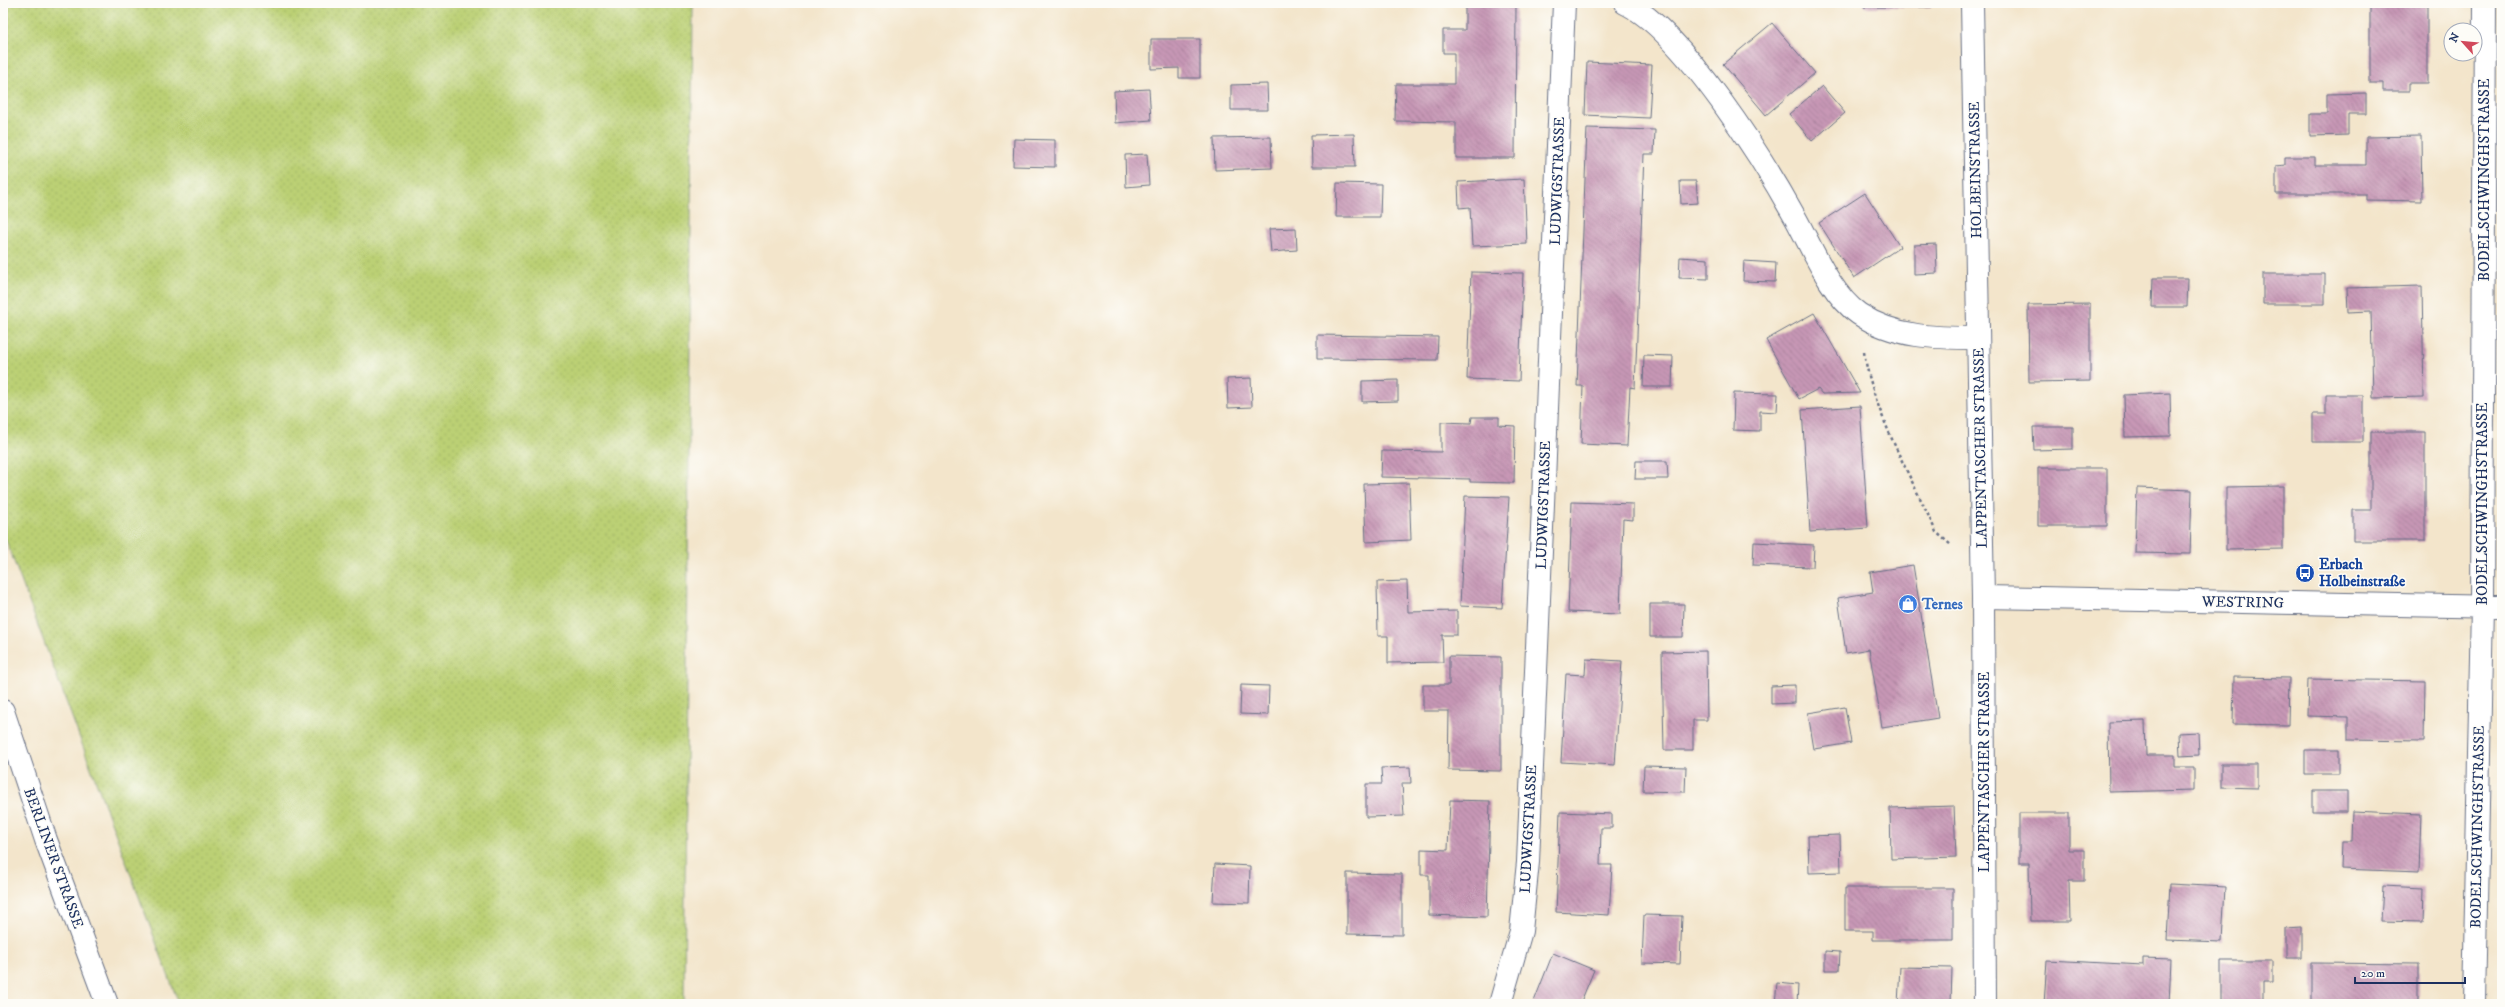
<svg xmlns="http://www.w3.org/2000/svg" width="2505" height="1007" viewBox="0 0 2505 1007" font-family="'IM FELL DW Pica',serif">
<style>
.grass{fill:url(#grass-dots);stroke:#6b8069}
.building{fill:url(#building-back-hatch)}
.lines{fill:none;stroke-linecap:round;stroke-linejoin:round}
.street-casing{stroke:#676f84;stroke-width:24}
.secondary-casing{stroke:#676f84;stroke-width:24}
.path{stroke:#676f84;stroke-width:2.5;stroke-dasharray:3 3;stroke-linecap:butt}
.street{stroke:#fff;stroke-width:22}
.secondary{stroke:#fff;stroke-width:22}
.labels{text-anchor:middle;stroke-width:3;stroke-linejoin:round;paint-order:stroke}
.street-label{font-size:15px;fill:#1b2f5e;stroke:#fdfcf7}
.transit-label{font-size:15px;font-weight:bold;fill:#164399;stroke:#fdfcf7;text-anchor:start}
.shop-label{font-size:15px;font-weight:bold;fill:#366cbe;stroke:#fdfcf7;text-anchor:start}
</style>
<defs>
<pattern id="grass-dots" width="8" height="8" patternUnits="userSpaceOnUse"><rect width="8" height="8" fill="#bbd074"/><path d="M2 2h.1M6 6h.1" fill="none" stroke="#a0b367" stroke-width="1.8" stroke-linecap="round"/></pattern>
<pattern id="building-back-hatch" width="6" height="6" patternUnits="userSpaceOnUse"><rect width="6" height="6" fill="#c797b5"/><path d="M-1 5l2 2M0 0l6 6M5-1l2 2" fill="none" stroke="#a17c96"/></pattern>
</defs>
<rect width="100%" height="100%" fill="#fdfcf7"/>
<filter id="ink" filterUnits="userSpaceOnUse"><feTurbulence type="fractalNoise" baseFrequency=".025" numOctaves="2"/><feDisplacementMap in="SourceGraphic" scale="8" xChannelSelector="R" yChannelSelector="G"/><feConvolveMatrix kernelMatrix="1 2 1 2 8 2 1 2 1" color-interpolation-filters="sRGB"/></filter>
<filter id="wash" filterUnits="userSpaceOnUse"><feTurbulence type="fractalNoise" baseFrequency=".012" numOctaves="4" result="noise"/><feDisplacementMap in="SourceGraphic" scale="16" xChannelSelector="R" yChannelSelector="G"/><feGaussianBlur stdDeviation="0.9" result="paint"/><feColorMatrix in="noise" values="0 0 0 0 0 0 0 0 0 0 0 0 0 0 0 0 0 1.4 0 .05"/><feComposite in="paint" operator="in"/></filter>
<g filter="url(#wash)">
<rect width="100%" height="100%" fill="#f3e5cb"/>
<path class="grass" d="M3,3H693L684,1004H179L3,532Z"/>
<g id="blocks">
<path class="building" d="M1465,3H1516L1515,158H1456V122L1395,121L1396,84H1454V53H1443V30H1465Z
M1864,3H1931V7H1864Z
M2370,3H2427V83H2409V91H2383V83H2370Z
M1772,23L1815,73L1766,115L1723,64Z
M1151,39H1200V78H1179V68L1151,69Z
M1587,62L1652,65L1649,118L1585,115Z
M1267,84L1268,110H1231V85Z
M1822,86L1845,113L1812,141L1789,114Z
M1149,89L1151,120L1115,123L1114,91Z
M2366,93V114H2348V135L2310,136V114H2327V94Z
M1587,128L1655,130L1654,154H1644L1635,388L1630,387L1627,446L1581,444L1583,386H1577Z
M1354,134L1355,167H1312L1311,135Z
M2421,136L2422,201L2366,200V194H2276V166L2285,165V157H2315V165H2366V137Z
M1271,137L1272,168L1215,170L1214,138Z
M1014,139L1055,140V167L1013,166Z
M1147,154L1149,185L1126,187L1125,155Z
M1524,179L1527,244L1472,246L1470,207L1459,208L1458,182Z
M1680,181H1696L1698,203L1681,204Z
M1337,183L1381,184L1380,217H1336Z
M1865,193L1900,247L1854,278L1819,223Z
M1296,228L1297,250L1271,252L1269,229Z
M1936,244L1937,273L1914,274V245Z
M1680,257L1708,259V279L1679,278Z
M1744,261L1776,263L1775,282L1743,281Z
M1471,272L1523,273L1519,381L1467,379Z
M2263,274H2325V304H2263Z
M2153,278H2188L2187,307H2152Z
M2422,286L2424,397L2373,398L2371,311L2348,312L2347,288Z
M2090,304V381L2029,382L2028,305Z
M1814,313L1848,372L1860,393L1822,394L1818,389L1799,399L1766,340Z
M1317,335L1438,337L1437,360L1317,359Z
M1644,355L1673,356L1672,387H1643Z
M1251,378L1252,407L1228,408L1227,379Z
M1398,380V401L1362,402V381Z
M1734,393L1778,394L1777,412L1760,411V431L1733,430Z
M2170,393L2171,436L2125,437L2124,395Z
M2326,395H2363V442H2313V414H2326Z
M1860,406L1868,528L1810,532L1802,410Z
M1472,417H1499V425L1515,426L1514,483L1470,482V479L1381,477L1382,451L1441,452V422L1471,423Z
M2033,427H2073V449L2034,450Z
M2371,432H2425V541H2353V510H2371Z
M1636,461H1667L1668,479H1635Z
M2038,468H2107V526H2038Z
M1409,483L1411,540L1366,542L1364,484Z
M2283,486V549L2226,550V487Z
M2137,488L2192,490L2190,554L2135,553Z
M1465,496L1509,497L1502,608L1460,606Z
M1572,502L1633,504V520L1623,519L1620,614L1568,612Z
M1754,542L1814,545L1813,567L1753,565Z
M1913,565L1938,718L1882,727L1869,649L1846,653L1838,598L1873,592L1870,572Z
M1407,581L1408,612L1457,611V635H1442L1443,662L1388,663V636H1378L1377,582Z
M1650,604H1684L1683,637H1650Z
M1706,651L1707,720H1693V750H1664L1662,652Z
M1449,656L1501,657V771L1448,770L1449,711H1423V685H1449Z
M1586,659L1622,661L1615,765L1561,762L1566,674L1585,675Z
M2234,677L2289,678L2288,725L2233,724Z
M2308,679L2425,681L2424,741L2348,740V717L2307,716Z
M1241,685L1269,686L1268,715L1240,714Z
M1795,685V703L1771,704V686Z
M1845,707L1851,743L1814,749L1808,713Z
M2145,721L2146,755H2175V767H2194V790L2109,792L2108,722Z
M2198,732L2199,755L2180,756L2179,733Z
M2305,750H2339V774H2305Z
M2221,764H2257V788L2221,787Z
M1644,766L1686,767L1685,792L1643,791Z
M1410,767L1411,783H1402L1404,816L1366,817V784H1382L1381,768Z
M2313,791H2347V812H2313Z
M1450,800L1490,801L1487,917L1429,915V875H1421V849L1448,850Z
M1954,806L1956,857L1891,859L1890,808Z
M2353,811L2421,814L2419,872L2341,869L2342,841H2352Z
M1560,812L1612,814V828H1601L1600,865H1612L1609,915L1556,912Z
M2019,813H2069V850H2084V881H2069L2070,921H2030L2029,863H2019Z
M1840,835L1841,872L1809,873L1808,836Z
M1215,864L1250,866L1249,903L1213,902Z
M1347,873L1402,874V935L1347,934Z
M2170,884L2225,887L2222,942L2167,940Z
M2383,886L2424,888L2423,922L2381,921Z
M1845,888H1953V940H1873V931H1845Z
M1644,915L1682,916L1680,964L1642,963Z
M2302,927V958H2286V928Z
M1825,951L1840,952L1839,970H1825Z
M1553,953L1594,970L1580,1004H1533Z
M2143,958L2171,959L2169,1004H2044L2047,960L2143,965Z
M2221,961H2273V982H2263V1004H2221Z
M2312,963L2419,964V1004H2312Z
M1900,967L1952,968L1951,1004H1898Z
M1777,983L1798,985L1797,1004H1775Z"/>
</g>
</g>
<g filter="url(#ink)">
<use href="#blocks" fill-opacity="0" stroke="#676f84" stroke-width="1"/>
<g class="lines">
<g class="street-casing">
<path id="street" d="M1625,3C1683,31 1764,161 1796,219C1812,248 1831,295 1859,314C1895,338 1937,338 1978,338
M1972,3L1983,597L1985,1004
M1983,597L2502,607
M1500,1004L1521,931L1528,862L1564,3
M2474,1004L2482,606L2485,3"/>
</g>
<g class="secondary-casing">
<path id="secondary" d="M3,711L46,840L107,1004"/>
</g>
<path class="path" d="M1864,352C1873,412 1911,476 1936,532L1951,545"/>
<use href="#street" class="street"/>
<use href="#secondary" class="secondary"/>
</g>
</g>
<defs>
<g id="bus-disc" transform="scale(1)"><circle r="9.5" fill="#1a4fb4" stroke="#fdfcf7"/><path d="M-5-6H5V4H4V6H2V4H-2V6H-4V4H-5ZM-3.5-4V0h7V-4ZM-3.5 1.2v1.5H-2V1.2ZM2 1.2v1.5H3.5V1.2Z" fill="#fff"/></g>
<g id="shop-disc" transform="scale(1)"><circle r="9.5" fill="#3f7fe0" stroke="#fdfcf7"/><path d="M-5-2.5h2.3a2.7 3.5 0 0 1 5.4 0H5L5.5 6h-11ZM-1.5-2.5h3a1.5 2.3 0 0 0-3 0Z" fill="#fff"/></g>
</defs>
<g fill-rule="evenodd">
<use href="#bus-disc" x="2305" y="573"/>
<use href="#shop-disc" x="1908" y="604"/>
</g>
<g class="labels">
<g class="street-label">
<text transform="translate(1975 170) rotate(-91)" y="5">HOLBEINSTRASSE</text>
<text transform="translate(2484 180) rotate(-90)" y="5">BODELSCHWINGHSTRASSE</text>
<text transform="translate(1557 181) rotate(-88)" y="5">LUDWIGSTRASSE</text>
<text transform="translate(1980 448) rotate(-91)" y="5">LAPPENTASCHER STRASSE</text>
<text transform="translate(2482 504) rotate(-90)" y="5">BODELSCHWINGHSTRASSE</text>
<text transform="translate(1543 505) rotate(-88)" y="5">LUDWIGSTRASSE</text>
<text transform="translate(2243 602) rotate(1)" y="5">WESTRING</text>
<text transform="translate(1984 772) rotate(-90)" y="5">LAPPENTASCHER STRASSE</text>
<text transform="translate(2477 827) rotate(-89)" y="5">BODELSCHWINGHSTRASSE</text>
<text transform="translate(1528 829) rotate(-87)" y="5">LUDWIGSTRASSE</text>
<text transform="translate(54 858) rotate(70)" y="5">BERLINER STRASSE</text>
</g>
<g class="transit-label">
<text x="2319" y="569">Erbach<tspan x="2319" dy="17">Holbeinstraße</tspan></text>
</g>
<g class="shop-label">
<text x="1922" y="609">Ternes</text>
</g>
</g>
<rect width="2505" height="1007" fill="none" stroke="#fdfcf7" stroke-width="16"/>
<g transform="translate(2463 42) rotate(297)"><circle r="19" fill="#fdfcf7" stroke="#a3aaba"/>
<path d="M0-3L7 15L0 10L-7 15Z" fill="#d1495b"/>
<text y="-6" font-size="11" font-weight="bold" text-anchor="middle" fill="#1b2f5e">N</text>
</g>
<path d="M2355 977v6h110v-6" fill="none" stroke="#1b2f5e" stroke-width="2"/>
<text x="2361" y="977" font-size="12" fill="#1b2f5e" stroke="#fdfcf7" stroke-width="3" paint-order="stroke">20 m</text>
</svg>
